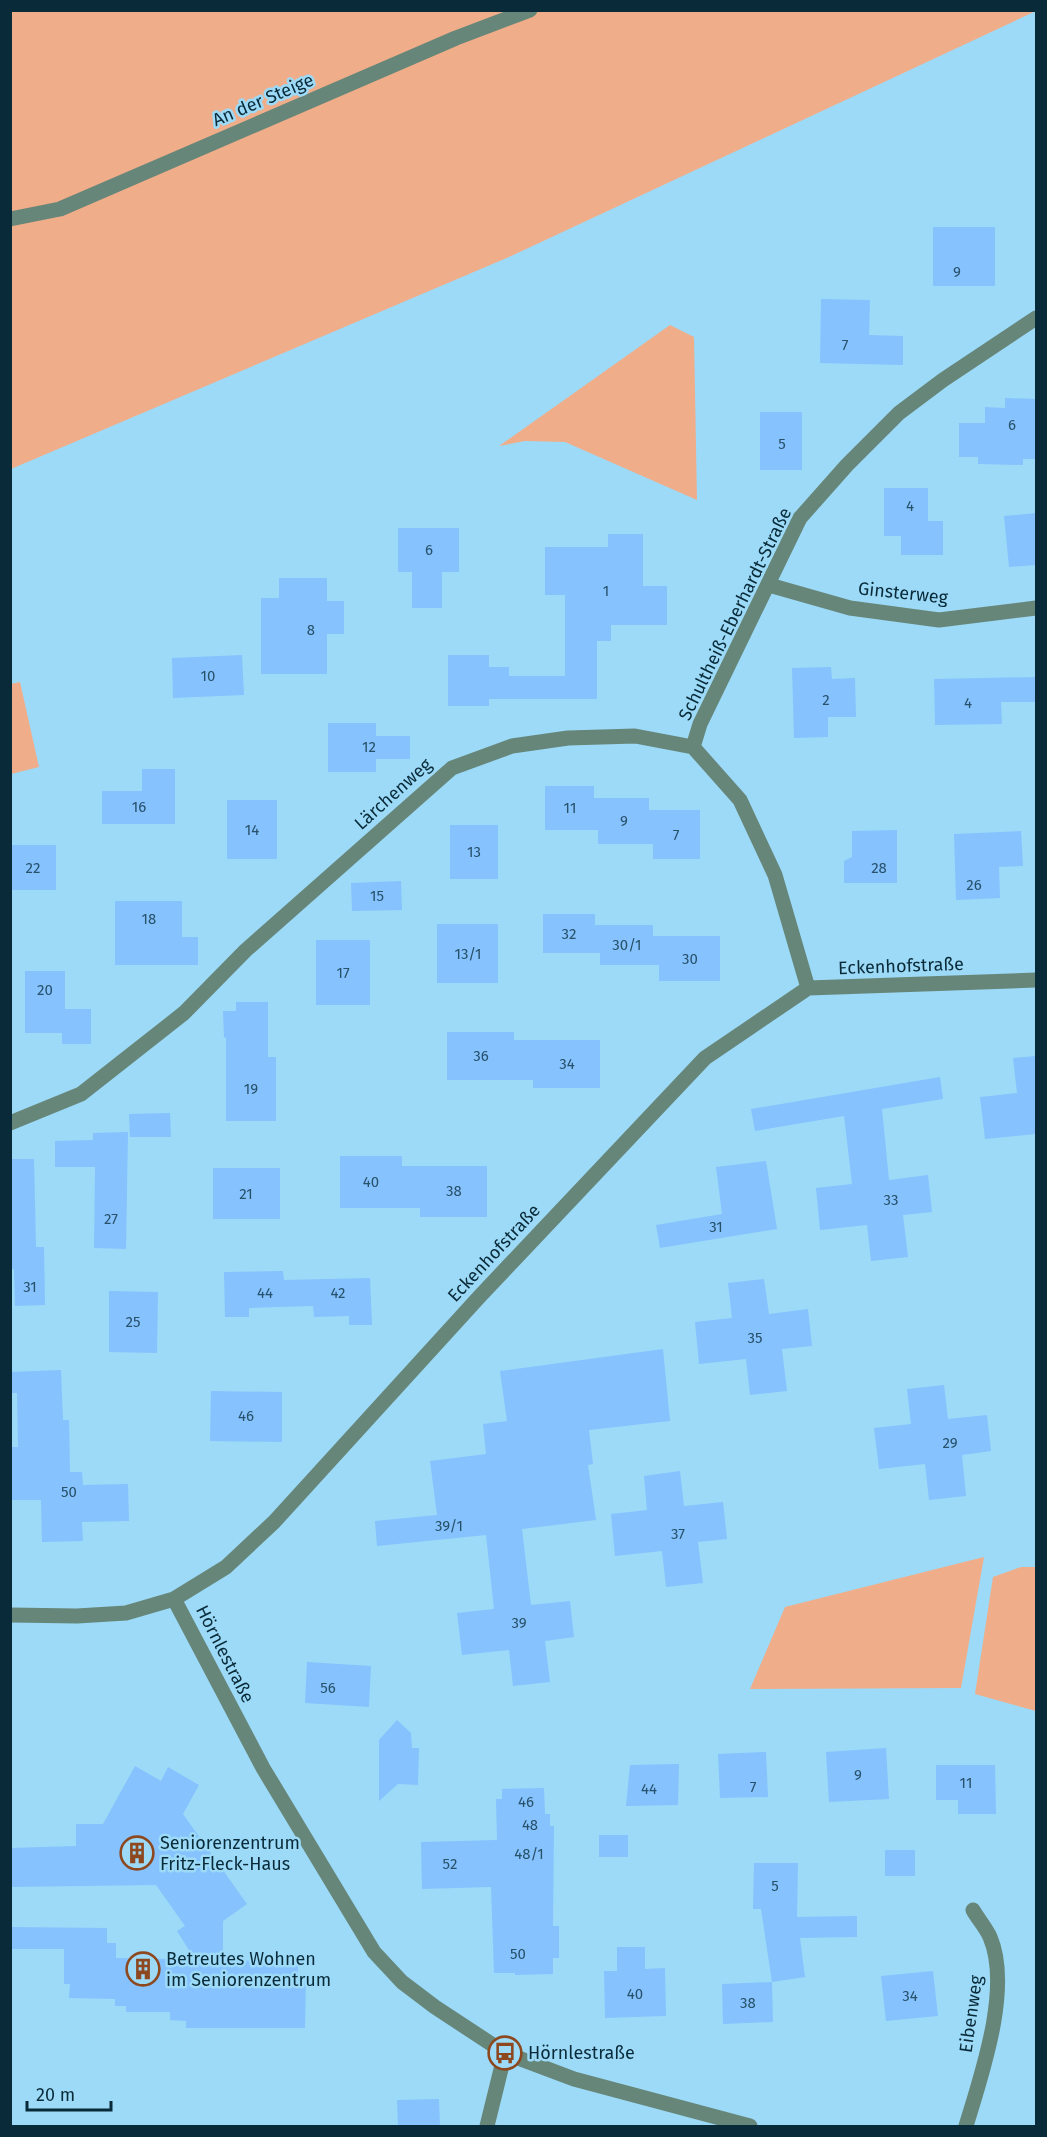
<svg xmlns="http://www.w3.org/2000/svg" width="1047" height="2137" viewBox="0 0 1047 2137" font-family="'Fira Sans',sans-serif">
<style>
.green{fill:#f0ad8a}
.building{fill:#85c2fe}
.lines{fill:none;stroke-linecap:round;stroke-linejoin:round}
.minor{stroke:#668679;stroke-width:15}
.labels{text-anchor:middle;stroke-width:5;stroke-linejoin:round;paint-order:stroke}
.number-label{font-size:15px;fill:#28516a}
.street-label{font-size:18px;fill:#092b39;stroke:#9ddaf7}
.poi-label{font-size:18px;fill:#092b39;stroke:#9ddaf7;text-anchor:start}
</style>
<rect width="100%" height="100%" fill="#9ddaf7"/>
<path class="green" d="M11,11H1036L509,257L11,469Z
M670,325L694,337L697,500L565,442L525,441L499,446Z
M20,682L39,767L11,774V684Z
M984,1557L961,1688L750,1689L785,1607Z
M1021,1567H1036V1711L975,1694L993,1577Z"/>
<path class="building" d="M933,227H995V286H933Z
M821,299L870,300L869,335L903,336V365L820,363Z
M1005,398L1036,399V459H1023V465L978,464V457H959V423H985V407L1005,408Z
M760,412H802V470H760Z
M884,488H928V521H943V555H901V536H884Z
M1036,513V565L1009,567L1004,516Z
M398,528H459V572H442V608H412V572H398Z
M608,534H643V586H667V625H611V641H597V699H489V706H448V655H489V667H509V676H565V595H545V547H608Z
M279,578H327V601H344V634H327V674H261V598H279Z
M242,655L244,695L173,698L172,658Z
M831,667L832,679L855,678L856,717H828V737L794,738L792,668Z
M1036,677V702H1001L1002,724L935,725L934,679Z
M328,723H376V736H410V759H376V772H328Z
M142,769H175V824H102V791H142Z
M545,786H594V798H649V810H700V859H653V844H598V830H545Z
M227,800H277V859H227Z
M450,825H498V879H450Z
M897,830V883H844V861L852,857V831Z
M1021,831L1023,866L999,867L1000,898L956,900L954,834Z
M10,845H56V890H10Z
M401,881L402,910L352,911L351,883Z
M115,901H182V937H198V965H115Z
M543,914H595V925H653V936H720V981H659V965H600V953H543Z
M437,924H498V983H437Z
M316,940H370V1005H316Z
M25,971H65V1009H91V1044H62V1033H25Z
M236,1002H268V1057H276V1121H226V1037L224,1038L223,1011H236Z
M447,1032H514V1040H600V1088H533V1080H447Z
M1036,1056V1134L985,1139L980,1097L1017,1093L1013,1058Z
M940,1077L943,1099L882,1109L889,1180L928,1175L932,1212L903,1215L908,1257L871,1261L867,1225L820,1230L816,1188L852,1184L844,1116L755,1131L751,1109Z
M170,1113L171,1137H130L129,1114Z
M128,1132L126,1249L94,1248L95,1167H55V1141L93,1140V1133Z
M340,1156H402V1166H487V1217H420V1208H340Z
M10,1159H34L36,1247H44L45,1305L15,1306L14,1269H10Z
M766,1161L777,1229L660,1248L656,1225L722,1214L716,1167Z
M213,1168H280V1219H213Z
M283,1271L284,1280L370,1278L372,1325H349V1316L314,1317L313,1306L249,1308V1317H225L224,1272Z
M764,1279L769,1314L808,1309L812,1346L782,1349L787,1391L750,1395L746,1359L699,1364L695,1322L732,1318L728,1283Z
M109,1291L158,1292L157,1353L109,1352Z
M663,1349L670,1421L589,1430L593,1464L588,1465L596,1520L522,1529L531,1605L570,1601L574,1637L545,1641L550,1682L513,1686L509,1650L462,1655L457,1613L494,1609L486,1535L377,1546L375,1521L437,1515L430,1461L486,1454L483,1424L507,1421L500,1371Z
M61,1370L63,1420H69L70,1472H82L83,1485L128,1484L129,1521L82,1522L83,1541L42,1542L41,1500H10V1447H18L17,1393H10V1372Z
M944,1385L948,1419L987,1415L991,1451L962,1455L966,1496L929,1500L925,1464L879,1469L874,1428L911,1424L907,1389Z
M211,1391L282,1392V1442L210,1441Z
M680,1471L684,1506L723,1502L727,1539L698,1542L703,1583L666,1587L662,1551L615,1556L611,1514L647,1510L644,1476Z
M307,1662L371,1666L369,1707L305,1703Z
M397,1720L411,1733L412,1748H419L418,1785L398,1784L379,1801V1740Z
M886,1748L889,1799L829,1802L826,1752Z
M766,1752L768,1797L720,1798L718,1754Z
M679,1764L678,1805L626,1806L630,1765Z
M936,1765H995L996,1814H958V1800H936Z
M135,1766L161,1781L168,1767L199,1785L183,1814L247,1904L223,1921V1960L298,1962V1977H306L305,2028H186V2021L170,2020V2012H126V2006H115V1999L69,1998L70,1984H64V1949H10V1927L107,1928V1943H116V1958L169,1959V1954L192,1955L177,1931L185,1926L156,1885L10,1887V1848L76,1846V1824H103Z
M544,1788L545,1814H550V1826H554L553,1926H559V1958H553V1974L515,1975V1973H494L491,1887L422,1889L421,1842L497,1840L496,1799H502V1789Z
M599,1835H628V1857H599Z
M885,1850H915V1876H885Z
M754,1863H798L797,1917L857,1916V1937L800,1938L805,1977L772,1982L761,1909H753Z
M617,1947H645V1969L665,1968L666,2016L605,2018L604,1971H617Z
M933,1971L938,2016L886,2021L881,1976Z
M772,1982L773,2022L723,2024L722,1984Z
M439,2099L440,2127H398L397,2100Z"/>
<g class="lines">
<path class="minor" d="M10,219L60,209L456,38L530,10
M769,585L850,608L939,620L1036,608
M693,747L700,724L800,518L847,465L899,413L943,380L1036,318
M10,1123L81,1094L184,1013L246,950L452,768L512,746L568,738L635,736L693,747L740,800L775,875L808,988
M174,1599L263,1768L374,1952L402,1982L435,2007L505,2053L574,2079L750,2126
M10,1615L77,1616L126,1613L174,1599L226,1567L274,1522L480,1296L705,1058L808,988L1036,980
M487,2126L505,2053
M966,2126C981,2076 1012,1988 990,1937C986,1928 978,1919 973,1910"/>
</g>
<defs>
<g id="building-ring" transform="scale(1.725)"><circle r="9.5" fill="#9ddaf7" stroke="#8d481f" stroke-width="1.5"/><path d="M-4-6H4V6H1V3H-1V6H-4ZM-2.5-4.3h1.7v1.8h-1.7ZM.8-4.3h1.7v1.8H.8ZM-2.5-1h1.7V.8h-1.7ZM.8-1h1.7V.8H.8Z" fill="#8d481f"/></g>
<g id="bus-ring" transform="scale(1.725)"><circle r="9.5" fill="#9ddaf7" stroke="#8d481f" stroke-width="1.5"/><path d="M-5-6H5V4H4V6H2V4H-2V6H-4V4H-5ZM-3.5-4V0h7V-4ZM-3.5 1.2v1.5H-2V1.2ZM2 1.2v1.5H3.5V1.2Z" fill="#8d481f"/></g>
</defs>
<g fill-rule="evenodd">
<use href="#building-ring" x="137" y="1853"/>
<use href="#building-ring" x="143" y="1969"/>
<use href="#bus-ring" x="505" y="2053"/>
</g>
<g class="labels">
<g class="number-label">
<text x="957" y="277">9</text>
<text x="845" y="350">7</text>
<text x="1012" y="430">6</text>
<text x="782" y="449">5</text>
<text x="910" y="511">4</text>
<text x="429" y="555">6</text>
<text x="606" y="596">1</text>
<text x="311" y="635">8</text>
<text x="208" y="681">10</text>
<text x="826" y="705">2</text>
<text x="968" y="708">4</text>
<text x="369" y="752">12</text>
<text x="139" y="812">16</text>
<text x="570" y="813">11</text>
<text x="624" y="826">9</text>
<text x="252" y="835">14</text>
<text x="676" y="840">7</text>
<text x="474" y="857">13</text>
<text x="33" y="873">22</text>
<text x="879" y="873">28</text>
<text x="974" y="890">26</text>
<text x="377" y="901">15</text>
<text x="149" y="924">18</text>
<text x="569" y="939">32</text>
<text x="627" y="950">30/1</text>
<text x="468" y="959">13/1</text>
<text x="690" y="964">30</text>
<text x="343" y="978">17</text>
<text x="45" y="995">20</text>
<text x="481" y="1061">36</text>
<text x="567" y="1069">34</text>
<text x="251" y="1094">19</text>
<text x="371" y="1187">40</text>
<text x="454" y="1196">38</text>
<text x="246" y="1199">21</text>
<text x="891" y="1205">33</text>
<text x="111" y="1224">27</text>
<text x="716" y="1232">31</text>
<text x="30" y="1292">31</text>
<text x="265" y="1298">44</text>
<text x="338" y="1298">42</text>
<text x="133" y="1327">25</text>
<text x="755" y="1343">35</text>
<text x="246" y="1421">46</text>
<text x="950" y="1448">29</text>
<text x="69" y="1497">50</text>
<text x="449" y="1531">39/1</text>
<text x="678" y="1539">37</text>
<text x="519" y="1628">39</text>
<text x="328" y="1693">56</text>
<text x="858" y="1780">9</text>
<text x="966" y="1788">11</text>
<text x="753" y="1792">7</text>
<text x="649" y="1794">44</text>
<text x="526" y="1807">46</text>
<text x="530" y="1830">48</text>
<text x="529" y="1859">48/1</text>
<text x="450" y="1869">52</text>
<text x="775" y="1891">5</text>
<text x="518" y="1959">50</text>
<text x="635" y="1999">40</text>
<text x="910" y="2001">34</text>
<text x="748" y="2008">38</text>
</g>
<g class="street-label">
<text transform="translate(263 100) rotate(-23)" y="6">An der Steige</text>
<text transform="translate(903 593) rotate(6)" y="6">Ginsterweg</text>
<text transform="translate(735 614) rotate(-64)" y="6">Schultheiß-Eberhardt-Straße</text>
<text transform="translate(393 794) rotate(-42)" y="6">Lärchenweg</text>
<text transform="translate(901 966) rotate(-2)" y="6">Eckenhofstraße</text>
<text transform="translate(494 1253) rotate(-47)" y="6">Eckenhofstraße</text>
<text transform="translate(225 1654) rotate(63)" y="6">Hörnlestraße</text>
<text transform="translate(971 2014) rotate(-82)" y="6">Eibenweg</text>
</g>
<g class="poi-label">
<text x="160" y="1849">Seniorenzentrum<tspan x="160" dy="21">Fritz-Fleck-Haus</tspan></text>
<text x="166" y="1965">Betreutes Wohnen<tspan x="166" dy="21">im Seniorenzentrum</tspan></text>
<text x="528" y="2059">Hörnlestraße</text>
</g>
</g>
<rect width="1047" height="2137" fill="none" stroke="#092b39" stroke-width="24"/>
<path d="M27 2101v9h84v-9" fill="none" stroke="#092b39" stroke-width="3"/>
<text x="36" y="2101" font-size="18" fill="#092b39" stroke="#9ddaf7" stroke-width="4.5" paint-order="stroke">20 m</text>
</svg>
